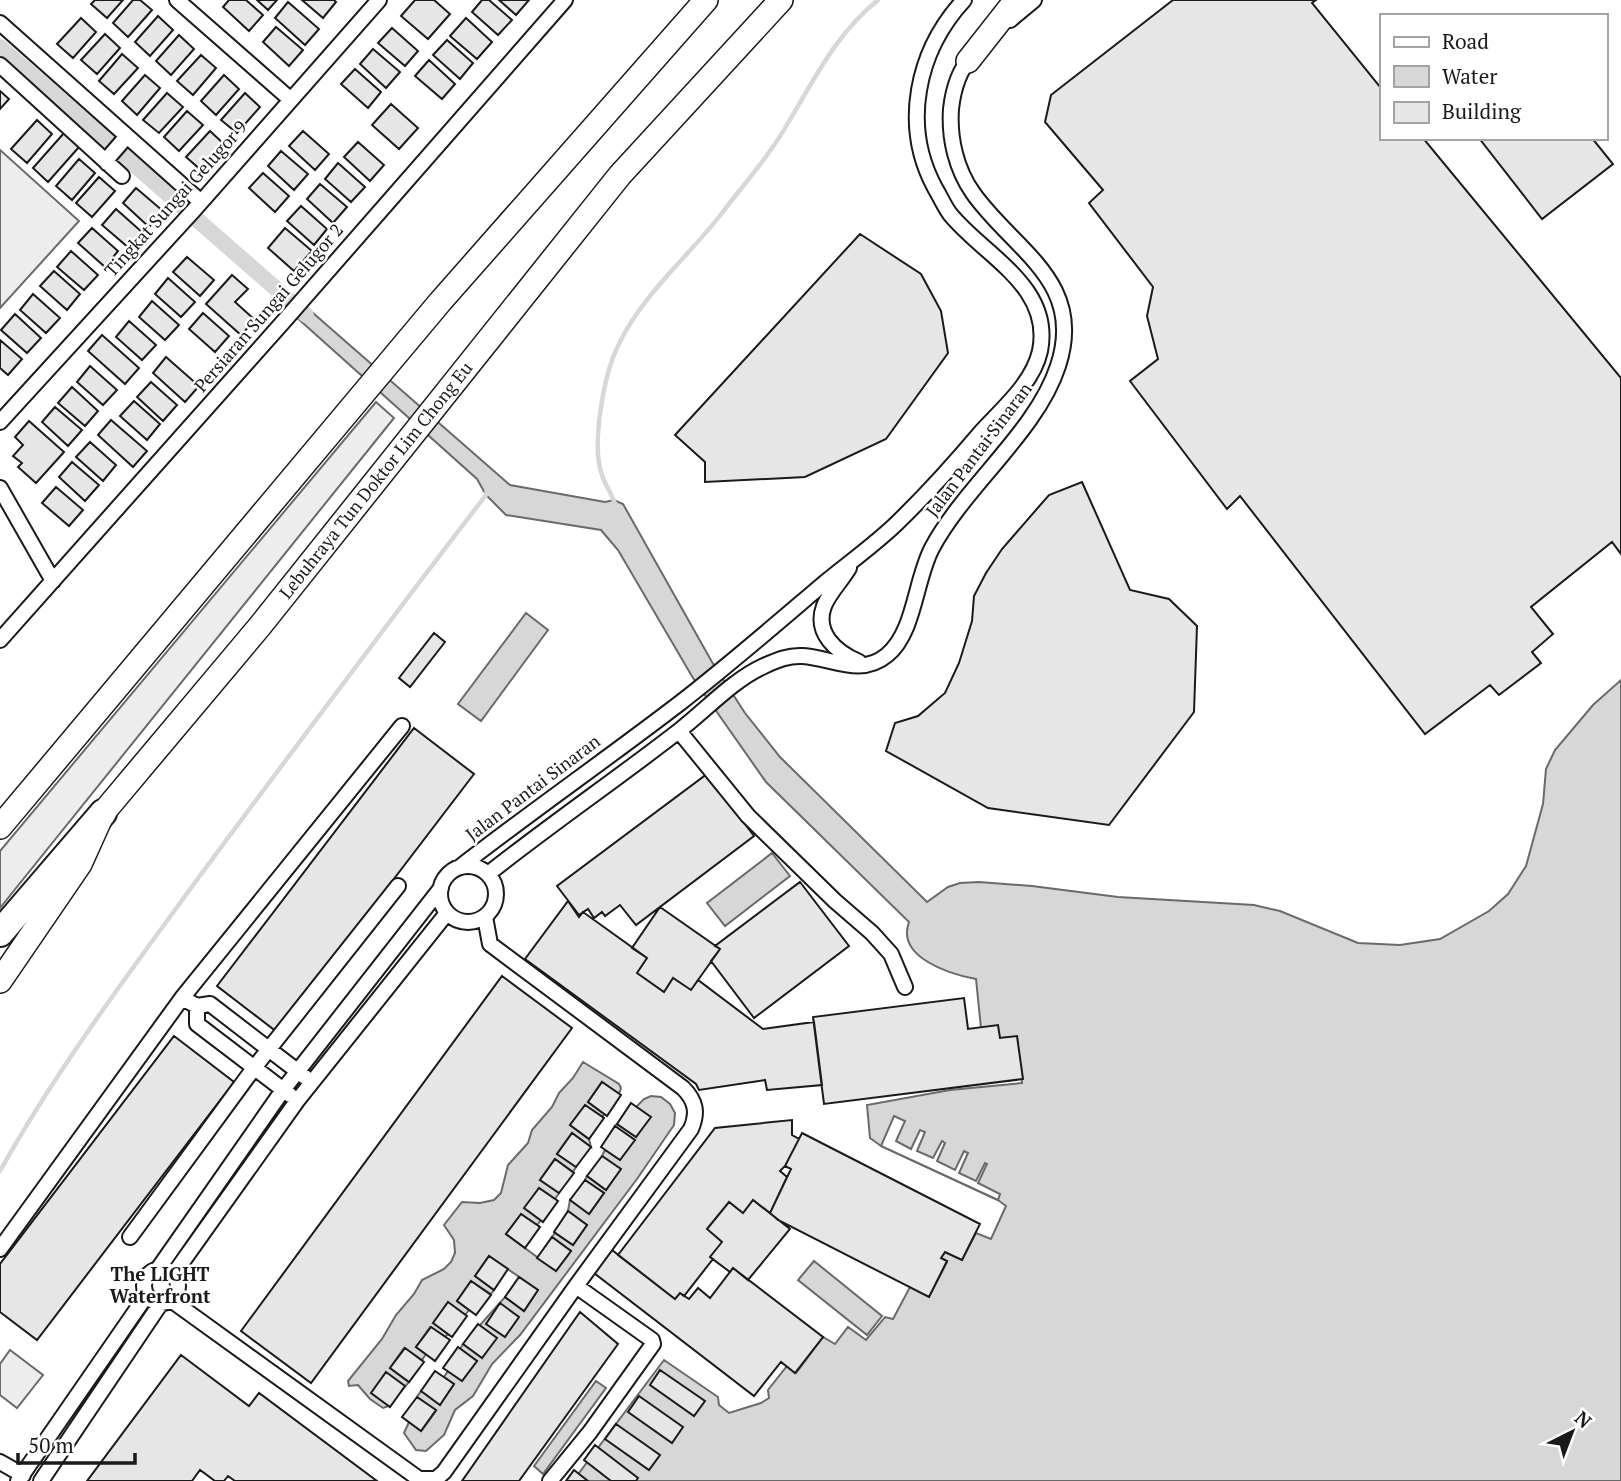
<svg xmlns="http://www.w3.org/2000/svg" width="1621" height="1481" viewBox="0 0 1621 1481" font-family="'PT Serif',serif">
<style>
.built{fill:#ededed;stroke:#6a6a6a;stroke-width:2}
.water{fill:#d7d7d7;stroke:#6a6a6a;stroke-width:2}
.pier{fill:#fff;stroke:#6a6a6a;stroke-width:2}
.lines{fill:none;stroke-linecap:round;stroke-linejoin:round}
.stream{stroke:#d7d7d7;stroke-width:4.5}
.canal{stroke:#d7d7d7;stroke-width:16}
.building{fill:#e6e6e6;stroke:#1a1a1a;stroke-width:2}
.minor-casing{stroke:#1a1a1a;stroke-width:18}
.trunk-casing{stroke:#1a1a1a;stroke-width:26}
.motorway-casing{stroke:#1a1a1a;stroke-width:30}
.minor{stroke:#fff;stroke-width:14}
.trunk{stroke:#fff;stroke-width:23}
.motorway{stroke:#fff;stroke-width:26}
.labels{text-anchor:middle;stroke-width:5;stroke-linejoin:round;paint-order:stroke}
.street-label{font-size:18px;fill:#1a1a1a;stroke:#fff}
.neighbourhood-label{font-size:19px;font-weight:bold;fill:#1a1a1a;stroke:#fff}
</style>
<rect width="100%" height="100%" fill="#fff"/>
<path class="built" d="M0,150L79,221L0,308Z
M376,402L394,418L0,908V851Z
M10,1350L43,1375L17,1408L0,1395V1364Z"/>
<path class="water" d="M305,306L510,485L605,502L614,500L623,504L712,662L745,713L780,757L927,902L948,887L960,883L979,882L1032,886L1118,897L1254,905L1280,911L1358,943L1400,945L1440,939L1489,911L1508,894L1526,866L1543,804L1546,769L1555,750L1593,705L1621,680V1481H573L664,1360L718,1397L719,1405L729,1413L761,1403L769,1398L768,1390L787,1366L796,1373L823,1337L835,1344L848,1327L866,1340L885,1317L893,1319L910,1287L929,1297L947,1262L941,1258L945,1252L962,1260L976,1233L991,1239L1006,1206L998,1200L881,1146L870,1138L867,1105L950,1090L1022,1083L1017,1037L1000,1038L981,1028L976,979C949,974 896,957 909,922L766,782L693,678L618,550L601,530L506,515L486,495L477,479L295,316Z
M526,613L548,630L481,721L458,704Z
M772,853L790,876L725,926L707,903Z
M583,1062L619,1084L621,1088L619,1094L602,1082L588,1102L604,1114L603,1117L585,1105L570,1125L589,1139L591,1147L572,1133L557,1154L576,1167L573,1172L555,1159L540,1180L559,1193L555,1199L539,1188L525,1208L541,1220L537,1225L521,1214L506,1234L556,1271L571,1251L552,1237L555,1233L573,1245L587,1225L568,1211L570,1200L590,1213L604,1193L585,1180L587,1176L606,1190L620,1169L602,1156L605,1150L620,1160L634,1140L615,1126L617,1124L636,1137L650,1117L636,1107L644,1099L651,1096L661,1097L670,1104L675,1113L674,1125L637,1179L520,1335L492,1364L473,1396L455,1410L444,1435L426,1451L416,1450L404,1433L409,1422L422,1430L436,1411L417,1397L421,1391L440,1404L454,1384L444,1377L448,1371L462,1381L477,1361L460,1349L463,1344L505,1297L524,1311L538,1290L489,1256L475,1276L494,1290L491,1294L471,1281L457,1301L469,1310L465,1315L434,1323L448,1334L445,1337L430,1327L416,1347L426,1354L422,1360L404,1348L390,1368L409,1382L389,1406L383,1408L370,1399L358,1385L349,1386L348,1381L382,1339L396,1315L414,1294L422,1280L444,1269L451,1262L455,1253L454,1240L444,1225L462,1202L480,1203L494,1200L501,1193L508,1165L528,1143L532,1130L552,1107L559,1093L573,1078Z
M814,1261L882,1316L867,1335L798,1280Z
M596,1381L606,1388L543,1474L534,1466Z"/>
<path class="pier" d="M894,1116L905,1121L896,1141L911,1149L920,1130L925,1132L917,1151L933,1158L942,1141L945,1143L937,1161L955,1170L964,1151L968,1153L959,1173L976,1181L985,1163L987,1164L978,1183L1000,1194L998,1200L881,1146Z"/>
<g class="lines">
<path class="stream" d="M615,504C612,494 605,485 602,475C591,445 604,374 618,346C641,296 689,256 722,213C744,184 770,155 788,123C816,77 835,35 878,0
M0,1171C58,1067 130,972 199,877C294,749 389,621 486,495L487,490"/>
<path class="canal" d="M0,47L306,315"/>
</g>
<path class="building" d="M95,0H123L107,18L91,4Z
M133,0H140L152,10L128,37L113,23Z
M229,0H246L263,15L249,31L223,7Z
M257,0H277L268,10Z
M302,0H334L336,2L323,18Z
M415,0H434L450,14L428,39L401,16Z
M482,0H489L512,20L498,35L472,12Z
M499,0H529L516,15Z
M1173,0H1316L1312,3L1381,88V138H1423L1621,378V554L1612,542L1531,607L1553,634L1532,652L1541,663L1499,695L1490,685L1425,734L1240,496L1227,509L1130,381L1158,359L1147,316L1153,287L1089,203L1103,190L1045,122L1051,95Z
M288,2L319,29L305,45L275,18Z
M158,16L173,30L150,56L135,42Z
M81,18L96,32L73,58L57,44Z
M466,18L492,42L477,59L450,36Z
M276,27L303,50L289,66L263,42Z
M392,28L418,51L405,66L378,43Z
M105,34L120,48L97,74L81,60Z
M179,35L194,49L171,75L156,61Z
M447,40L473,63L460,79L433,55Z
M373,49L400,72L386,88L360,64Z
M122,54L138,68L114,94L99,81Z
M201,55L216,68L193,95L177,81Z
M429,60L455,84L442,99L415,76Z
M355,69L381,92L368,108L341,84Z
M145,75L160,88L137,115L122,101Z
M224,75L239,89L216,115L201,101Z
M0,91L9,99L0,109Z
M167,93L183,107L159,133L143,120Z
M245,93L260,107L237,133L221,120Z
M391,104L418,128L399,149L372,125Z
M187,111L203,125L179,151L164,137Z
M37,120L52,134L27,163L11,149Z
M210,131L225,145L202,171L186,157Z
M303,131L329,154L315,170L289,146Z
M64,133L79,147L48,182L33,168Z
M1479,138H1592L1613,164L1542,219Z
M358,142L384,165L370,181L344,157Z
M281,151L308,174L294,190L268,166Z
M79,159L95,173L72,200L56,186Z
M338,163L365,187L351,202L325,179Z
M263,173L289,196L275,212L249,188Z
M99,177L115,191L92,217L76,203Z
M320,184L347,207L333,223L307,199Z
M136,188L163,211L149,227L123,203Z
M301,206L327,229L314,245L287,221Z
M116,209L143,233L129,248L102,225Z
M92,228L118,251L105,267L78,243Z
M285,228L312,251L294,271L268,248Z
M860,234L921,274L941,311L948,353L886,439L805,477L705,482V462L675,435Z
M71,251L98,275L84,290L57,267Z
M187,257L214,280L200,296L173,272Z
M54,271L80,294L67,310L40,286Z
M232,275L248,289L235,302L255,320L241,335L206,304Z
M168,278L195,302L181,317L155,294Z
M33,294L60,318L46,333L20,310Z
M152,301L179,325L165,340L139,317Z
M203,313L229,336L215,352L189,329Z
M15,314L41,338L27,353L1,330Z
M129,321L156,345L142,360L116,337Z
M102,335L139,368L125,384L88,351Z
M0,340L22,359L8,375L0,368Z
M166,357L199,386L185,402L153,373Z
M90,366L117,390L103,405L77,382Z
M151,382L177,405L163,421L137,397Z
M72,387L98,411L85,426L58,403Z
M134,401L160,424L147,440L120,416Z
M55,407L82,430L68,446L42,422Z
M111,420L147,451L133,467L98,435Z
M29,421L64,452L36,483L18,467L22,463L13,456L23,445L15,437Z
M90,442L116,465L103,481L76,457Z
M72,462L99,485L85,501L59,477Z
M1082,482L1130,590L1169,599L1197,626L1194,712L1109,825L988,808L886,751L895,723L918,716L945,693L959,663L972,621L974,596L986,573L1002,549L1049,495Z
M56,487L83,510L69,526L42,503Z
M434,633L445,642L410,687L399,678Z
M414,728L474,774L277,1032L217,986Z
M707,774L754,836L636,925L620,905L605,916L602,912L594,918L588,909L579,915L557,886Z
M800,882L849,946L754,1018L711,961L720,949L715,946Z
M568,901L579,917L583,912L647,958L637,973L664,992L673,978L691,990L698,980L763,1029L814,1022L822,1085L767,1090L765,1080L699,1090L696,1084L525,959Z
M660,907L720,949L691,990L673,978L664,992L637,973L647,958L632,948Z
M502,976L572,1028L311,1383L241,1331Z
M964,998L968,1029L998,1025L1000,1038L1017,1036L1023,1079L824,1104L813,1017Z
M174,1036L234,1082L37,1340L0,1312V1264Z
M602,1082L621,1095L607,1116L588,1102Z
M631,1103L651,1117L636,1137L617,1124Z
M585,1105L604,1118L589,1139L570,1125Z
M792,1120V1135L799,1139L785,1166L780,1171L787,1177L770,1213L753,1200L743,1213L729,1202L707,1229L722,1242L710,1257L713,1259L684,1296L680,1293L675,1299L618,1255L715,1128Z
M615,1126L635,1140L620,1160L601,1147Z
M572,1133L591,1147L576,1167L557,1154Z
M802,1133L980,1224L962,1260L945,1252L941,1258L947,1261L929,1297L778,1220L770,1213L791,1169L785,1166Z
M602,1156L621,1169L606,1190L587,1176Z
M555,1159L574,1173L559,1193L540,1180Z
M585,1180L604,1193L589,1214L570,1200Z
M539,1188L558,1201L543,1222L524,1208Z
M753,1200L790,1229L748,1280L733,1268L730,1272L710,1257L722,1242L707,1229L729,1202L743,1213Z
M568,1211L587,1225L573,1245L554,1232Z
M521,1214L540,1227L525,1248L506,1234Z
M552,1237L571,1251L556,1271L537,1258Z
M612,1250L675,1299L680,1293L689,1299L698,1288L710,1298L733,1268L823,1337L795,1373L781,1362L754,1396L594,1273Z
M489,1256L508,1269L494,1290L475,1276Z
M519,1277L538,1290L524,1311L505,1297Z
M471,1281L491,1295L476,1315L457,1301Z
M448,1302L467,1316L452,1337L433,1323Z
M500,1303L519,1317L505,1337L486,1324Z
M580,1312L618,1344L519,1481H462Z
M478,1324L497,1338L482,1358L463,1344Z
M431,1327L450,1340L435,1361L416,1347Z
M458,1347L477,1361L462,1381L443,1368Z
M405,1348L424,1362L409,1382L390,1368Z
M181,1355L249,1406L259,1393L377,1481H235L228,1476L224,1481H215L200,1470L192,1481H87Z
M660,1370L705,1401L694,1416L650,1385Z
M435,1371L454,1384L440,1405L421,1391Z
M386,1372L405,1386L390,1407L371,1393Z
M639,1396L683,1427L672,1443L628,1412Z
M417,1397L436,1410L421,1431L402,1417Z
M616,1424L660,1455L649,1470L605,1439Z
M595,1445L638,1478L636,1481H611L584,1460Z
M574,1470L588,1481H566Z"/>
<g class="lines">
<g class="minor-casing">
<path id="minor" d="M177,0L291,100
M1010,20L1034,0
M0,23L201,202
M0,65L122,176
M107,163L108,158L127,136
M0,422L194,210L379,0
M0,488L53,581
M849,568C842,580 829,593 824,606C814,633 836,652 859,662
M0,640L284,321L565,0
M679,731L748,816L835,901L872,933L891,954L905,987
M440 894a28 28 0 1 1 56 0a28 28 0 1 1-56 0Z
M460,867C532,811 607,759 680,703C729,665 775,625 822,585C846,565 873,546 896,524C926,495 954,464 981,432C1002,409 1033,383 1040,351C1053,286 984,256 950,214C944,206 940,196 935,188C901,125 917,51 964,0
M488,874C551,824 617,779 680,730C707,709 733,680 764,666C777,660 789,655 803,656C832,658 861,677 887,655C915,632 915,580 932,548C965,486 1037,431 1058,366C1086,281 1013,250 973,193C956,169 949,138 951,109C953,91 959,70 972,56
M182,998L197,1006L210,1004L305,1077
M197,1006V1024L290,1095
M130,1237L254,1068L398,886
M0,1249L182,998L402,726
M158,1269L283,1090L441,888
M144 1286a17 17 0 1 1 34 0a17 17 0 1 1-34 0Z
M173,1275L297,1101L447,913
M171,1300L419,1479H436L444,1472L576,1286L691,1129C698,1113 696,1101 683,1088L490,944L485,917
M0,1462L23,1475
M18,1481L146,1296
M41,1481L161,1303
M550,1481L590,1432L653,1344L652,1340L576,1286"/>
</g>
<g class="trunk-casing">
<g id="trunk">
<path d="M968,61L1016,0"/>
<path d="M0,827L440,302L706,0"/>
<path id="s1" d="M0,981L80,864L103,813L260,626L620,175L781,0"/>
</g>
</g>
<g class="motorway-casing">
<path id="motorway" d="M0,933L103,813"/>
</g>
<use href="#minor" class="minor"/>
<use href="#trunk" class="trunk"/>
<use href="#motorway" class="motorway"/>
</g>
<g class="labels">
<g class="street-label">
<text transform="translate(176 199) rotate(-48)" y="6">Tingkat Sungai Gelugor 9</text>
<text transform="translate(269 308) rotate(-49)" y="6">Persiaran Sungai Gelugor 2</text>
<text transform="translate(979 450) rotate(-53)" y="6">Jalan Pantai Sinaran</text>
<text dy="6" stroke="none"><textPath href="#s1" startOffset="628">Lebuhraya Tun Doktor Lim Chong Eu</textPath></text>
<text transform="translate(533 788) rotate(-37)" y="6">Jalan Pantai Sinaran</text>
</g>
<g class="neighbourhood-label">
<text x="160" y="1281">The LIGHT<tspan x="160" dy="22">Waterfront</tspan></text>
</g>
</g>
<rect x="1380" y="14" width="228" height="126" fill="#ffffff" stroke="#a3a3a3" stroke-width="2"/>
<rect x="1394" y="37" width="35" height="10" fill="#ffffff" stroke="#a3a3a3" stroke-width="2"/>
<text x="1442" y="49" font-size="21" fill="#1a1a1a">Road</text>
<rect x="1394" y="66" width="35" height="21" fill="#d7d7d7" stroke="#a3a3a3" stroke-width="2"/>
<text x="1442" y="84" font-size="21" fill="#1a1a1a">Water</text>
<rect x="1394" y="102" width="35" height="21" fill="#e6e6e6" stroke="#a3a3a3" stroke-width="2"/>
<text x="1442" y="119" font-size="21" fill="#1a1a1a">Building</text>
<g transform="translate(1572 1432) rotate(42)" stroke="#ffffff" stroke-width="5" paint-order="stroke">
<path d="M0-5L12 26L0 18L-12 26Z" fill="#1a1a1a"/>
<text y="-10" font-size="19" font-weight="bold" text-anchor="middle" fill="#1a1a1a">N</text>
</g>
<path d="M18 1453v10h117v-10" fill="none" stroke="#1a1a1a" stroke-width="3.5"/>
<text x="28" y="1453" font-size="21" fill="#1a1a1a" stroke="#ffffff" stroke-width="5" paint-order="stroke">50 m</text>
</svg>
